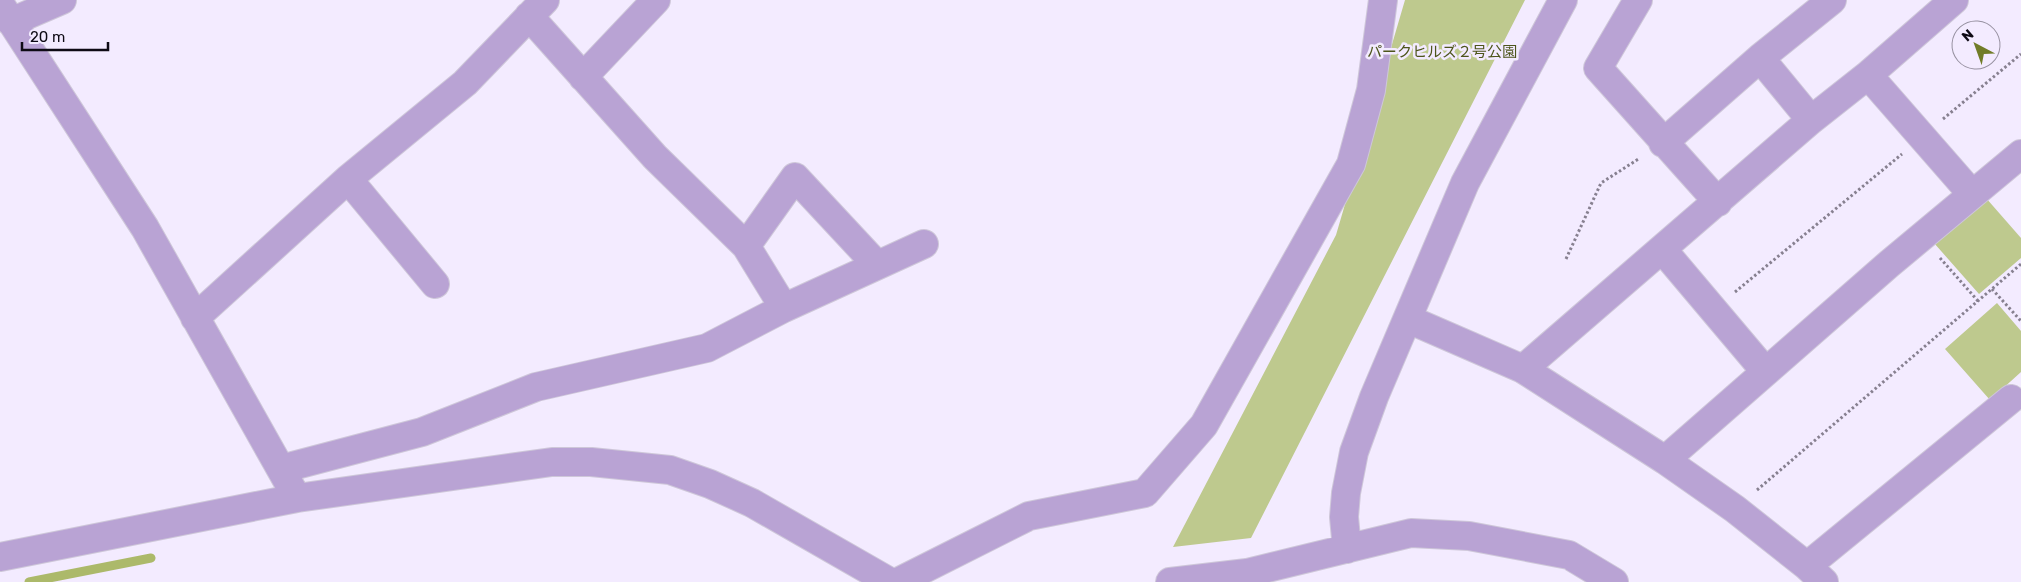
<svg xmlns="http://www.w3.org/2000/svg" width="2021" height="582" viewBox="0 0 2021 582" font-family="Rubik,'Noto Sans JP',sans-serif">
<style>
.green{fill:#bec98e}
.lines{fill:none;stroke-linecap:round;stroke-linejoin:round}
.stream{stroke:#acb96a;stroke-width:9}
.minor-casing{stroke:#cec7d9;stroke-width:30}
.path{stroke:#878090;stroke-width:3;stroke-dasharray:2.5 2.5;stroke-linecap:butt}
.minor{stroke:#b9a3d4;stroke-width:28}
.labels{text-anchor:middle;stroke-width:5;stroke-linejoin:round;paint-order:stroke}
.park-label{font-size:15px;fill:#4d551b;stroke:#f3ebff}
</style>
<rect width="100%" height="100%" fill="#f3ebff"/>
<path class="green" d="M1405,0H1525L1251,538L1173,547L1336,235Z
M1986,198L2021,238V258L1979,294L1934,243Z
M1997,303L2021,331V372L1990,400L1945,349Z"/>
<g class="lines">
<path class="stream" d="M29,582L151,558"/>
<g class="minor-casing">
<path id="minor" d="M1638,0L1598,68L1718,202
M0,4L145,228L297,498
M529,16L655,157L746,246L784,308L924,244
M11,22L62,0
M1760,58L1811,120
M1868,75L1972,194
M583,77L656,0
M1663,143L1760,58L1832,0
M348,179L435,284
M746,246L795,177L877,265
M1662,249L1765,371
M195,318L348,179L465,83L545,0
M1408,319L1523,369L1665,460L1735,509L1807,566L1824,582
M1523,369L1811,120L1868,75L1954,0
M1665,460L1889,264L2021,154
M281,469L422,432L536,387L707,348L784,308
M1347,549L1344,517L1346,493L1354,452L1374,397L1465,183L1563,0
M0,557L297,498L552,462H591L670,470L710,484L752,503L890,582
M1807,566L2011,399
M898,582L1029,516L1145,493L1204,425L1351,164L1371,90L1383,0
M1170,582L1247,573L1411,533L1469,536L1569,555L1614,582"/>
</g>
<path class="path" d="M1943,119L2021,54
M1940,258L1978,301
M1566,259L1601,183L1640,158
M1992,289L2021,321
M1735,292L1902,154
M1757,490L2021,264"/>
<use href="#minor" class="minor"/>
</g>
<g class="labels">
<g class="park-label">
<text x="1442" y="57">パークヒルズ２号公園</text>
</g>
</g>
<g transform="translate(1976 45) rotate(319)"><circle r="24" fill="#f3ebff" stroke="#9791a1"/>
<path d="M0-4L9 19L0 12L-9 19Z" fill="#717c28"/>
<text y="-8" font-size="14" font-weight="bold" text-anchor="middle" fill="#0e0a14">N</text>
</g>
<path d="M22 42v8h86v-8" fill="none" stroke="#0e0a14" stroke-width="2.5"/>
<text x="30" y="42" font-size="15" fill="#0e0a14" stroke="#f3ebff" stroke-width="4" paint-order="stroke">20 m</text>
</svg>
